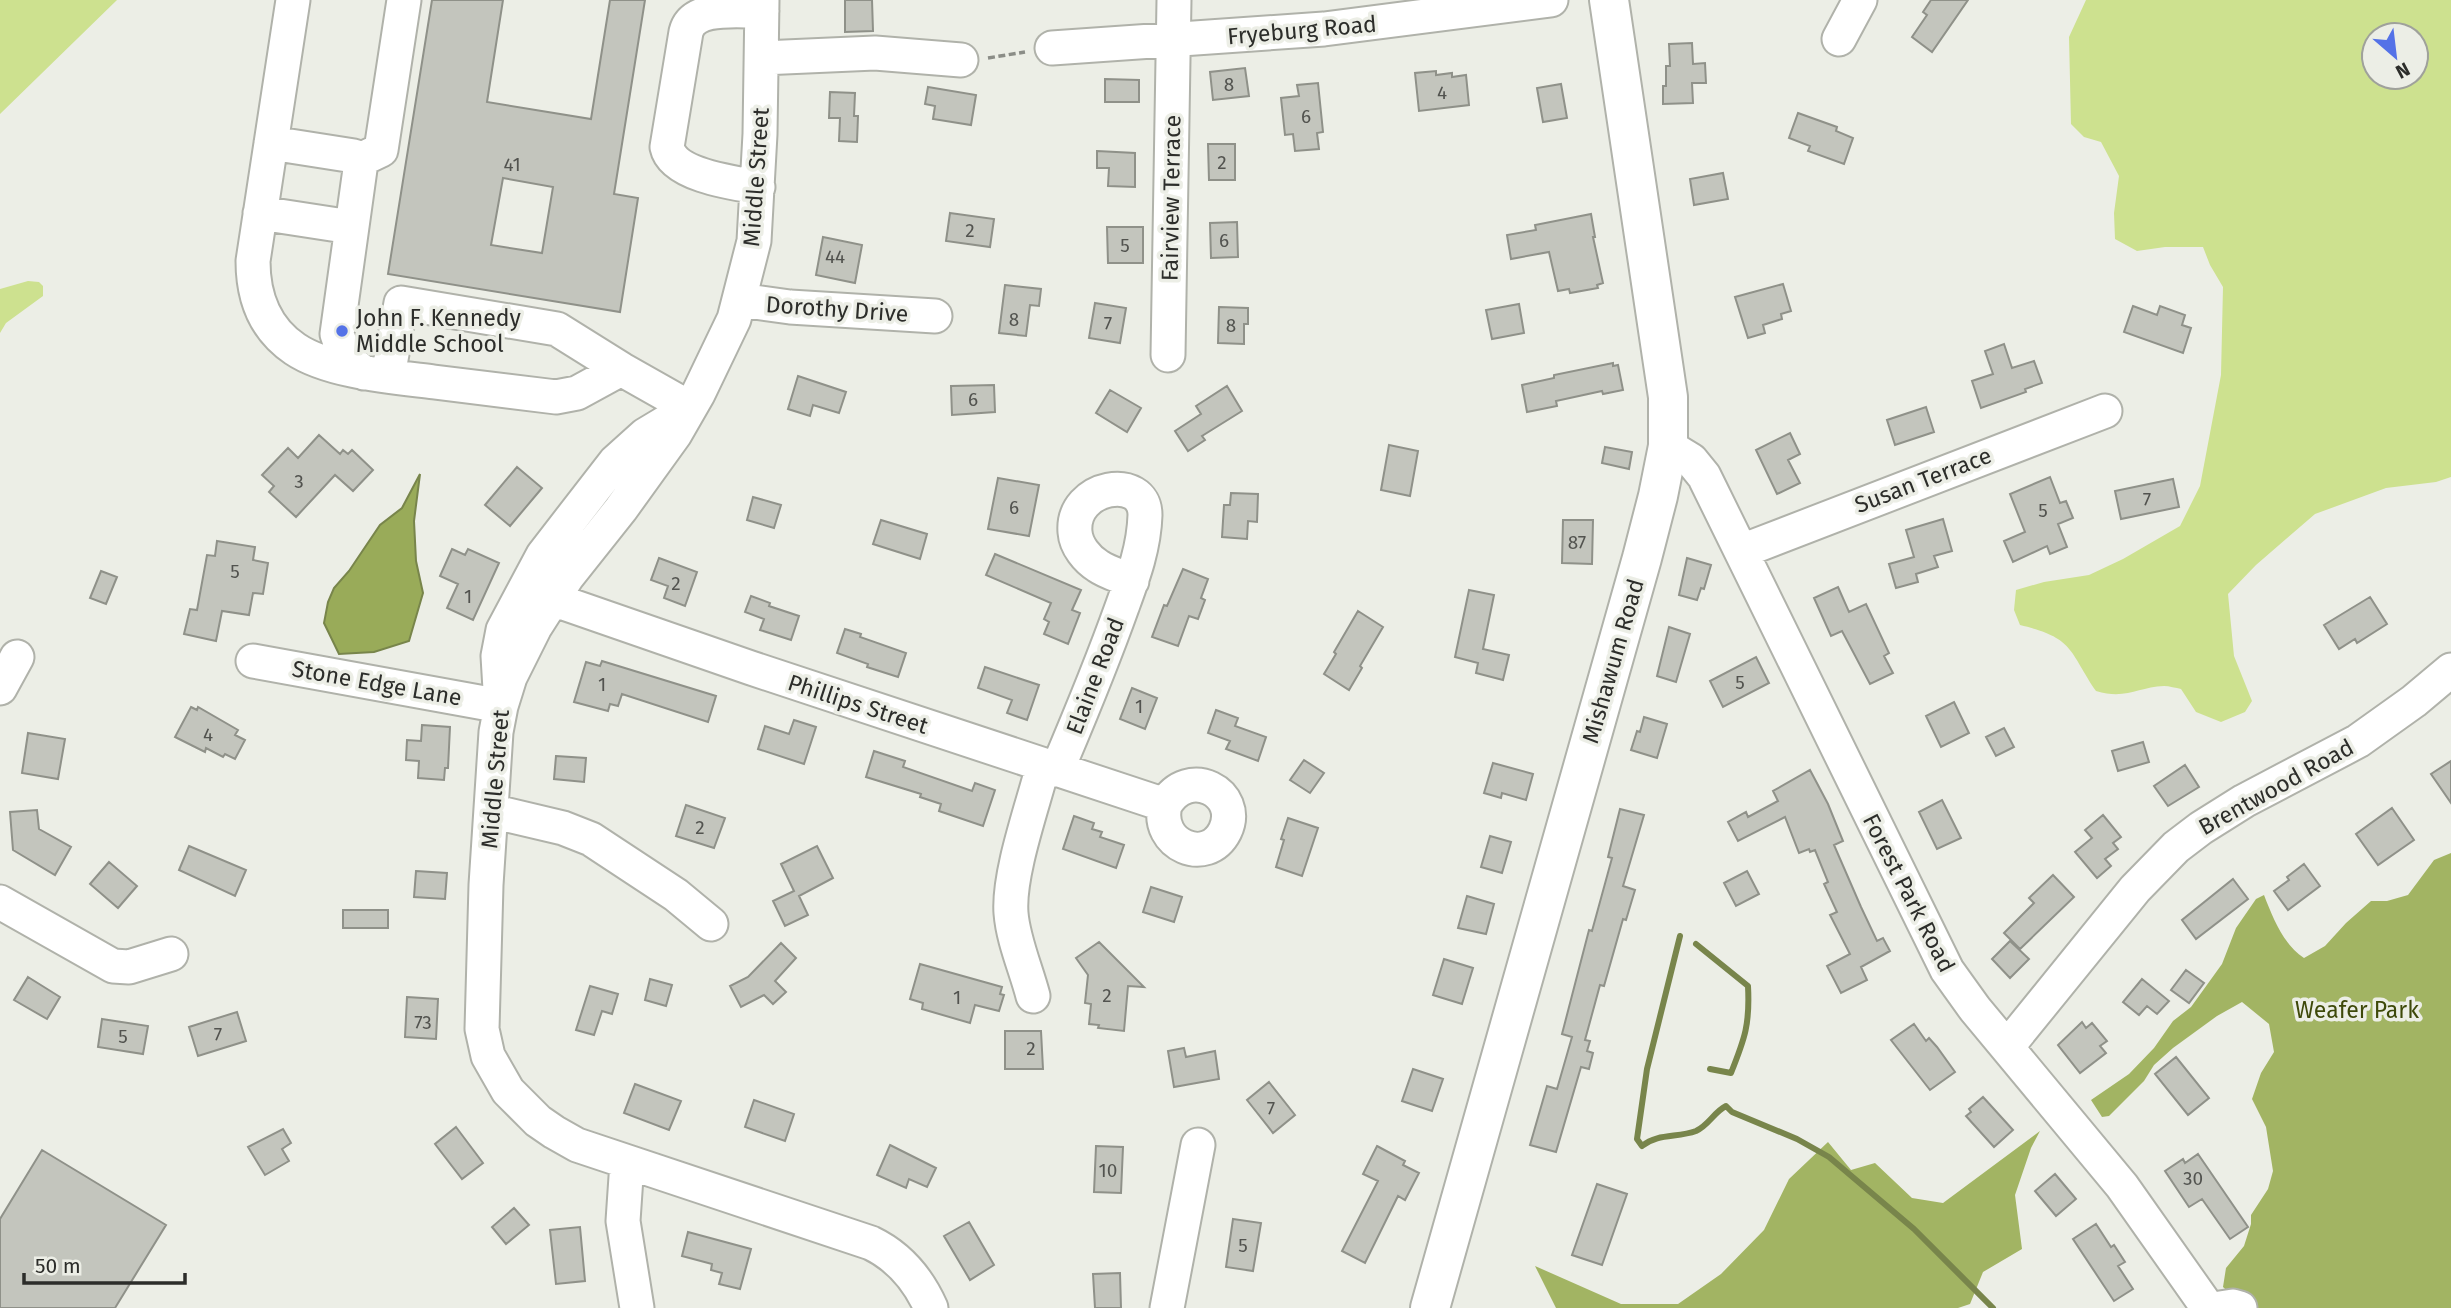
<svg xmlns="http://www.w3.org/2000/svg" width="2451" height="1308" viewBox="0 0 2451 1308" font-family="'Fira Sans',sans-serif">
<style>
.green{fill:#cde18f;fill-rule:evenodd}
.forest{fill:#a2b463}
.water{fill:#99ab59;stroke:#78854b;stroke-width:2}
.lines{fill:none;stroke-linecap:round;stroke-linejoin:round}
.stream{stroke:#78854b;stroke-width:6}
.building{fill:#c3c5bd;stroke:#8f9189;stroke-width:2;fill-rule:evenodd}
.minor-casing{stroke:#b0b2aa;stroke-width:37}
.major-casing{stroke:#b0b2aa;stroke-width:42}
.path{stroke:#8b8d87;stroke-width:3.5;stroke-dasharray:7 3.5;stroke-linecap:butt}
.minor{stroke:#fff;stroke-width:33}
.major{stroke:#fff;stroke-width:38}
.poi-dot{fill:#5472e7;stroke:#eceee6;stroke-width:2.5}
.labels{text-anchor:middle;stroke-width:7;stroke-linejoin:round;paint-order:stroke}
.number-label{font-size:19px;fill:#52534f}
.street-label{font-size:23px;fill:#2c2d2a;stroke:#eceee6}
.poi-label{font-size:23px;fill:#2c2d2a;stroke:#eceee6;text-anchor:start}
.park-label{font-size:23px;fill:#3e490a;stroke:#eceee6}
</style>
<rect width="100%" height="100%" fill="#eceee6"/>
<path class="green" d="M0,0H117L0,114Z
M2086,0H2451V477L2436,482L2386,488L2315,514L2256,565L2228,594L2234,656L2252,701L2245,712L2221,722L2196,712L2181,689C2176,688 2169,686 2164,686C2138,687 2126,700 2096,691C2068,649 2074,638 2020,625L2014,610L2016,590L2044,582L2089,575L2123,559L2180,526L2200,486L2221,375L2223,287L2210,265L2203,247H2165L2137,251L2115,239L2114,213L2119,176L2101,142L2084,137L2071,124L2069,37ZM2374,35H2416V77H2374Z
M28,281L39,282L43,286V296L6,323L0,333V289Z"/>
<path class="forest" d="M2451,853V1308H2241L2236,1299L2223,1287L2226,1268L2244,1246L2251,1224V1215L2268,1189L2273,1171L2266,1127L2252,1099L2261,1073L2274,1052L2269,1024L2242,1002L2217,1016L2173,1048L2154,1065L2144,1081L2109,1116L2102,1117L2091,1100L2129,1074L2154,1048L2173,1021L2191,1007L2222,964L2236,928L2256,899L2264,895C2273,918 2283,944 2304,958L2325,946L2346,923L2371,901H2387L2408,895L2434,860Z
M2040,1131L2031,1148L2015,1195L2022,1249L1983,1272L1970,1304L1958,1308H1556L1535,1266L1621,1304H1678L1721,1274L1764,1230L1789,1179L1828,1142L1851,1170L1875,1163L1912,1198L1943,1203Z"/>
<path class="water" d="M420,474L414,521L416,561L423,593L409,641L374,652L339,654L324,623L328,602L334,588L349,571L380,525L402,508Z"/>
<g class="lines">
<path class="stream" d="M1680,936L1647,1069L1637,1139L1642,1146C1658,1133 1677,1138 1696,1131C1709,1125 1714,1112 1726,1106L1732,1112L1797,1139L1829,1157L1914,1229L1993,1308
M1696,944L1748,986C1750,1024 1745,1038 1731,1073L1710,1069"/>
</g>
<path class="building" d="M432,0H503L487,102L591,119L610,0H645L614,194L638,198L620,312L388,274ZM503,178L553,187L542,253L491,245Z
M845,0H872L873,31L845,32Z
M1931,0H1968L1932,52L1912,37L1927,15L1923,12Z
M1692,43L1693,64L1705,63L1706,83H1692L1693,103L1663,104V86H1666V66H1670L1669,44Z
M1245,68L1249,96L1213,100L1210,72Z
M1436,71V75L1452,73V77L1466,75L1469,105L1419,111L1415,73Z
M1105,79L1139,80V102H1105Z
M1318,83L1323,132L1317,133L1319,149L1295,151L1293,134L1285,135L1281,98L1299,96L1297,85Z
M1561,84L1567,118L1543,122L1537,88Z
M928,87L976,95L971,125L933,119L935,106L925,104Z
M830,92L855,93L854,116H858L857,142L839,141L840,118H829Z
M1798,113L1837,127L1836,131L1853,138L1844,164L1808,151L1810,146L1789,138Z
M1208,144H1235V180H1209Z
M1097,151L1135,153V187L1108,186L1109,168H1097Z
M1723,173L1728,199L1694,205L1690,179Z
M950,213L994,219L990,247L946,241Z
M1591,214L1595,237H1593L1603,283L1597,285L1598,288L1570,293L1569,289L1558,291L1549,252L1511,259L1507,235L1536,230L1535,225Z
M1237,222L1238,257L1211,258L1210,223Z
M1107,227H1143V263H1108Z
M823,237L862,245L855,283L816,275Z
M1783,284L1791,311L1781,314L1782,319L1763,325L1765,333L1748,338L1735,297Z
M1005,285L1041,289L1039,306L1030,305L1026,336L999,333Z
M1095,303L1126,308L1120,343L1089,338Z
M1519,304L1524,333L1492,339L1486,310Z
M2133,306L2157,315L2160,306L2185,315L2182,325L2191,328L2183,353L2124,332Z
M1219,307L1248,308V324H1244V344L1218,343Z
M2004,344L2012,368L2034,361L2042,383L2025,389L2026,392L1981,408L1972,381L1993,374L1985,351Z
M1613,363V366L1618,365L1623,390L1603,394L1602,391L1556,401L1557,406L1527,412L1522,385L1554,378V375Z
M798,376L846,392L839,413L813,405L810,416L788,409Z
M994,385L995,412L952,415L951,386Z
M1227,386L1242,411L1202,436L1205,440L1188,451L1175,431L1201,414L1196,406Z
M1110,390L1141,408L1127,432L1096,413Z
M1926,407L1934,432L1895,445L1887,420Z
M1790,433L1800,454L1788,460L1800,483L1777,494L1756,450Z
M319,435L340,454L343,450L348,454L352,450L373,470L353,491L335,475L296,517L269,492L274,486L262,475L288,448L298,458Z
M1389,445L1418,451L1410,496L1381,490Z
M1605,447L1632,452L1629,469L1602,463Z
M517,467L542,488L510,526L485,505Z
M2050,477L2060,503L2066,501L2073,518L2058,524L2067,547L2050,554L2047,546L2013,562L2004,541L2025,532L2010,494Z
M998,478L1039,485L1029,536L988,529Z
M2173,479L2179,507L2121,519L2115,491Z
M1231,493L1258,494L1257,522L1248,521L1247,539L1222,537L1224,505H1230Z
M753,497L781,505L774,528L747,520Z
M1943,519L1952,551L1934,556L1938,567L1916,574L1918,582L1896,588L1889,564L1914,557L1906,530Z
M881,520L927,534L920,559L873,544Z
M1563,520H1593L1592,564L1562,563Z
M217,541L255,547L253,560L268,563L263,594L253,593L249,615L222,611L216,641L184,634L190,609L197,610L207,555L215,556Z
M452,549L465,555L468,549L499,563L473,620L447,608L458,584L440,576Z
M995,554L1081,590L1072,610L1080,613L1068,644L1044,634L1049,622L1044,619L1051,603L986,575Z
M659,558L697,572L685,606L664,598L668,586L651,580Z
M1687,558L1711,565L1704,589L1701,588L1697,600L1679,595Z
M1183,569L1208,579L1201,598L1205,600L1198,619L1189,616L1178,646L1152,637L1164,605L1167,606Z
M101,571L117,577L106,604L90,598Z
M1838,587L1849,612L1866,604L1889,653L1884,656L1893,673L1870,684L1842,631L1831,636L1814,598Z
M1469,590L1494,595L1483,649L1509,655L1503,680L1476,673L1478,663L1455,657Z
M751,596L770,603L769,606L799,616L791,640L760,630L764,619L745,612Z
M2370,597L2387,624L2357,643L2355,639L2339,649L2324,625Z
M1358,611L1383,627L1360,666L1362,668L1349,690L1324,674L1336,654L1334,652Z
M1669,627L1690,634L1676,682L1657,676Z
M845,629L861,634L860,637L906,653L898,677L867,667L868,664L837,653Z
M1756,657L1769,683L1723,707L1710,681Z
M602,661L716,696L708,722L622,694L618,706L610,704L608,711L574,702L586,662L600,666Z
M985,667L1039,685L1027,720L1007,713L1012,700L978,688Z
M1132,688L1157,698L1145,729L1120,719Z
M1954,702L1969,733L1941,747L1926,716Z
M191,707L197,710L198,707L238,730L235,735L245,740L235,759L225,754L223,757L206,748L205,752L175,737Z
M1216,710L1238,718L1235,726L1266,737L1258,761L1226,749L1230,741L1208,733Z
M1644,717L1667,724L1657,758L1631,750L1637,731L1640,732Z
M794,720L816,727L804,764L758,749L765,726L789,734Z
M422,725L450,727L448,768H445L444,780L418,778L419,761L406,760L407,740L421,741Z
M2004,728L2014,747L1996,756L1986,737Z
M28,733L65,739L58,779L22,773Z
M2143,742L2149,762L2118,771L2112,751Z
M874,751L905,761L903,767L972,791L975,783L995,790L983,826L939,811L941,804L920,797L921,794L866,777Z
M556,756L586,758L584,782L554,779Z
M1304,760L1324,773L1310,793L1290,780Z
M2451,761V803L2431,774Z
M1493,763L1533,774L1526,800L1502,793L1501,798L1484,793Z
M2185,765L2199,787L2168,806L2154,786Z
M1810,770L1828,804L1843,841L1834,845L1861,907L1877,941L1883,938L1890,951L1861,967L1867,980L1841,993L1827,966L1850,954L1830,915L1837,912L1824,884L1828,882L1815,850L1810,852L1809,849L1799,853L1785,817L1738,841L1728,822L1746,812L1748,817L1778,801L1773,791Z
M1942,800L1961,838L1937,849L1919,812Z
M686,805L725,818L714,848L676,836Z
M2392,808L2414,840L2378,865L2356,834Z
M1620,809L1644,815L1623,886L1635,890L1626,920L1623,919L1604,986L1600,985L1585,1040L1590,1041L1587,1051L1593,1053L1589,1069L1581,1067L1556,1152L1530,1145L1547,1086L1557,1089L1572,1037L1562,1034L1589,930L1592,931L1612,858L1608,857Z
M37,810L39,829L71,847L55,875L13,850L10,812Z
M2103,815L2121,837L2113,843L2118,849L2105,859L2111,866L2097,878L2075,852L2092,838L2085,830Z
M1074,816L1094,823L1092,829L1102,832L1100,837L1124,845L1116,868L1063,849Z
M1288,818L1318,828L1302,876L1276,867L1284,840L1281,839Z
M1490,836L1511,842L1502,873L1481,867Z
M189,846L246,870L235,896L179,870Z
M817,846L833,878L799,896L808,915L785,926L773,901L794,891L781,864Z
M109,862L137,886L118,908L90,884Z
M2304,864L2320,886L2288,910L2274,891L2289,880L2287,877Z
M416,871L447,873L445,899L414,897Z
M1747,871L1759,894L1736,906L1724,883Z
M2053,875L2074,897L2020,949L2004,933L2034,903L2029,898Z
M2233,879L2248,899L2196,939L2182,920Z
M1151,887L1182,897L1174,922L1143,912Z
M1467,896L1494,904L1486,934L1458,928Z
M343,910H388V928H343Z
M2010,941L2029,959L2010,978L1992,959Z
M1099,942L1144,987L1128,986L1124,1031L1098,1028L1099,1025L1089,1024L1091,1004L1085,1003L1088,975L1076,958Z
M781,943L796,958L775,981L786,992L773,1004L764,995L741,1007L730,986L748,977Z
M1444,959L1473,968L1462,1004L1433,995Z
M920,964L1002,987L1000,994L1004,995L999,1011L975,1005L970,1023L922,1009L923,1003L910,999Z
M2186,970L2204,983L2189,1003L2171,990Z
M28,977L60,997L47,1019L14,1000Z
M650,979L672,985L666,1006L645,1000Z
M2142,979L2169,1001L2157,1014L2147,1006L2139,1015L2123,1002Z
M590,986L618,994L612,1014L602,1011L594,1035L576,1030Z
M407,997L438,999L436,1039L405,1037Z
M237,1012L246,1041L198,1056L189,1027Z
M102,1019L148,1026L143,1054L98,1047Z
M2082,1022L2086,1028L2092,1023L2107,1041L2100,1046L2106,1053L2080,1073L2058,1045Z
M1914,1024L1926,1041L1929,1038L1937,1047L1955,1072L1930,1090L1891,1040Z
M1005,1031H1041L1043,1069H1005Z
M1184,1048L1186,1057L1215,1051L1219,1079L1174,1087L1168,1051Z
M2176,1057L2209,1098L2188,1115L2155,1074Z
M1413,1069L1443,1079L1432,1111L1402,1101Z
M1269,1082L1295,1115L1273,1133L1247,1100Z
M635,1084L681,1101L669,1130L624,1113Z
M1983,1097L2013,1130L1994,1147L1966,1116L1971,1112L1969,1109Z
M754,1100L794,1114L785,1141L745,1127Z
M456,1127L483,1163L462,1179L435,1144Z
M283,1129L291,1143L282,1149L289,1161L265,1175L248,1147Z
M890,1145L936,1168L927,1187L909,1179L906,1188L877,1175Z
M1096,1146L1123,1147L1121,1193L1094,1192Z
M1377,1146L1405,1161L1403,1165L1419,1173L1405,1200L1398,1196L1365,1263L1342,1251L1378,1181L1363,1174Z
M42,1150L166,1225L115,1308H0V1219Z
M2198,1154L2248,1227L2230,1239L2202,1199L2189,1207L2165,1171L2183,1159L2185,1163Z
M2055,1174L2076,1199L2056,1216L2035,1191Z
M1597,1184L1627,1194L1602,1265L1572,1255Z
M514,1208L529,1225L506,1244L492,1227Z
M1233,1219L1261,1223L1253,1271L1226,1267Z
M969,1222L994,1265L970,1280L944,1236Z
M2096,1224L2111,1247L2114,1245L2125,1262L2118,1266L2133,1289L2114,1301L2073,1239Z
M580,1227L585,1281L556,1284L550,1230Z
M688,1232L751,1249L740,1289L719,1284L722,1273L711,1270L712,1264L682,1256Z
M1120,1273L1121,1308H1095L1093,1274Z"/>
<g class="lines">
<g class="minor-casing">
<path id="minor" d="M293,0L253,261C253,297 264,328 295,349C329,372 394,377 434,382C475,387 516,392 556,397L577,393L621,369L690,408
M762,0L760,134L754,241L734,319L698,394L675,434L621,509L567,577L535,627L510,677L501,706L496,732L486,885L482,1029L488,1056L508,1091L538,1121L554,1132L577,1145L871,1243C900,1257 918,1279 931,1308
M1839,39L1860,0
M1052,48L1324,29L1551,0
M762,58L875,53L961,60
M271,143L354,156L361,162L337,334L345,357L364,373
M360,160L381,150L404,0
M758,187C733,183 673,175 667,147L686,32C693,4 740,12 762,11
M260,213L351,227
M740,300L790,307L935,316
M1168,355L1174,0
M388,376L401,303L557,329L621,369
M1668,446L1691,460L1704,476L1947,970L1975,1009L2122,1186L2208,1308
M1742,551L2105,411
M552,599L751,668L1165,805C1188,764 1243,793 1225,831C1207,867 1155,845 1165,805
M253,661L501,706L498,656L503,630L543,555L615,462L645,435L685,411
M0,688L17,657
M1057,770C1080,716 1102,663 1122,607C1133,577 1144,548 1145,515C1145,473 1071,485 1075,532C1076,546 1087,559 1098,566C1108,573 1121,576 1132,581
M491,811L563,828L591,839L676,895L711,924
M0,902L113,966L129,967L171,954
M1033,996C1026,969 1013,940 1011,913C1008,874 1033,805 1043,766
M2007,1047L2135,889L2176,847L2201,828L2244,801L2358,741L2414,701L2451,670
M627,1162L623,1221L637,1308
M1167,1308L1198,1145
M2220,1308L2233,1306L2240,1308"/>
</g>
<g class="major-casing">
<path id="major" d="M1430,1308L1642,558L1658,496L1668,446V397L1609,0"/>
</g>
<path class="path" d="M988,58L1025,52"/>
<use href="#minor" class="minor"/>
<use href="#major" class="major"/>
</g>
<circle class="poi-dot" cx="342" cy="331" r="7"/>
<g class="labels">
<g class="number-label">
<text x="1229" y="91">8</text>
<text x="1442" y="99">4</text>
<text x="1306" y="123">6</text>
<text x="1222" y="169">2</text>
<text x="512" y="171">41</text>
<text x="970" y="237">2</text>
<text x="1224" y="247">6</text>
<text x="1125" y="252">5</text>
<text x="835" y="263">44</text>
<text x="1014" y="326">8</text>
<text x="1108" y="330">7</text>
<text x="1231" y="332">8</text>
<text x="973" y="406">6</text>
<text x="299" y="488">3</text>
<text x="2147" y="506">7</text>
<text x="1014" y="514">6</text>
<text x="2043" y="517">5</text>
<text x="1577" y="549">87</text>
<text x="235" y="578">5</text>
<text x="676" y="590">2</text>
<text x="468" y="603">1</text>
<text x="1740" y="689">5</text>
<text x="602" y="691">1</text>
<text x="1139" y="713">1</text>
<text x="208" y="741">4</text>
<text x="700" y="834">2</text>
<text x="1107" y="1002">2</text>
<text x="957" y="1004">1</text>
<text x="423" y="1029">73</text>
<text x="218" y="1041">7</text>
<text x="123" y="1043">5</text>
<text x="1031" y="1055">2</text>
<text x="1271" y="1115">7</text>
<text x="1108" y="1177">10</text>
<text x="2193" y="1185">30</text>
<text x="1243" y="1252">5</text>
</g>
<g class="street-label">
<text transform="translate(1302 30) rotate(-5)" y="8">Fryeburg Road</text>
<text transform="translate(756 177) rotate(-86)" y="8">Middle Street</text>
<text transform="translate(1171 198) rotate(-89)" y="8">Fairview Terrace</text>
<text transform="translate(837 309) rotate(4)" y="8">Dorothy Drive</text>
<text transform="translate(1923 480) rotate(-21)" y="8">Susan Terrace</text>
<text transform="translate(1613 661) rotate(-74)" y="8">Mishawum Road</text>
<text transform="translate(1095 676) rotate(-69)" y="8">Elaine Road</text>
<text transform="translate(377 683) rotate(10)" y="8">Stone Edge Lane</text>
<text transform="translate(858 704) rotate(18)" y="8">Phillips Street</text>
<text transform="translate(495 779) rotate(-85)" y="8">Middle Street</text>
<text transform="translate(2276 787) rotate(-29)" y="8">Brentwood Road</text>
<text transform="translate(1909 893) rotate(63)" y="8">Forest Park Road</text>
</g>
<g class="poi-label">
<text x="356" y="326">John F. Kennedy<tspan x="356" dy="26">Middle School</tspan></text>
</g>
<g class="park-label">
<text x="2357" y="1018">Weafer Park</text>
</g>
</g>
<g transform="translate(2395 56) rotate(152)"><circle r="33" fill="#eceee6" stroke="#9fa19b" stroke-width="2"/>
<path d="M0-5L12 26L0 18L-12 26Z" fill="#5472e7"/>
<text y="-10" font-size="19" font-weight="bold" text-anchor="middle" fill="#2c2d2a">N</text>
</g>
<path d="M24 1273v10h161v-10" fill="none" stroke="#2c2d2a" stroke-width="3.5"/>
<text x="35" y="1273" font-size="21" fill="#2c2d2a" stroke="#eceee6" stroke-width="5" paint-order="stroke">50 m</text>
</svg>
